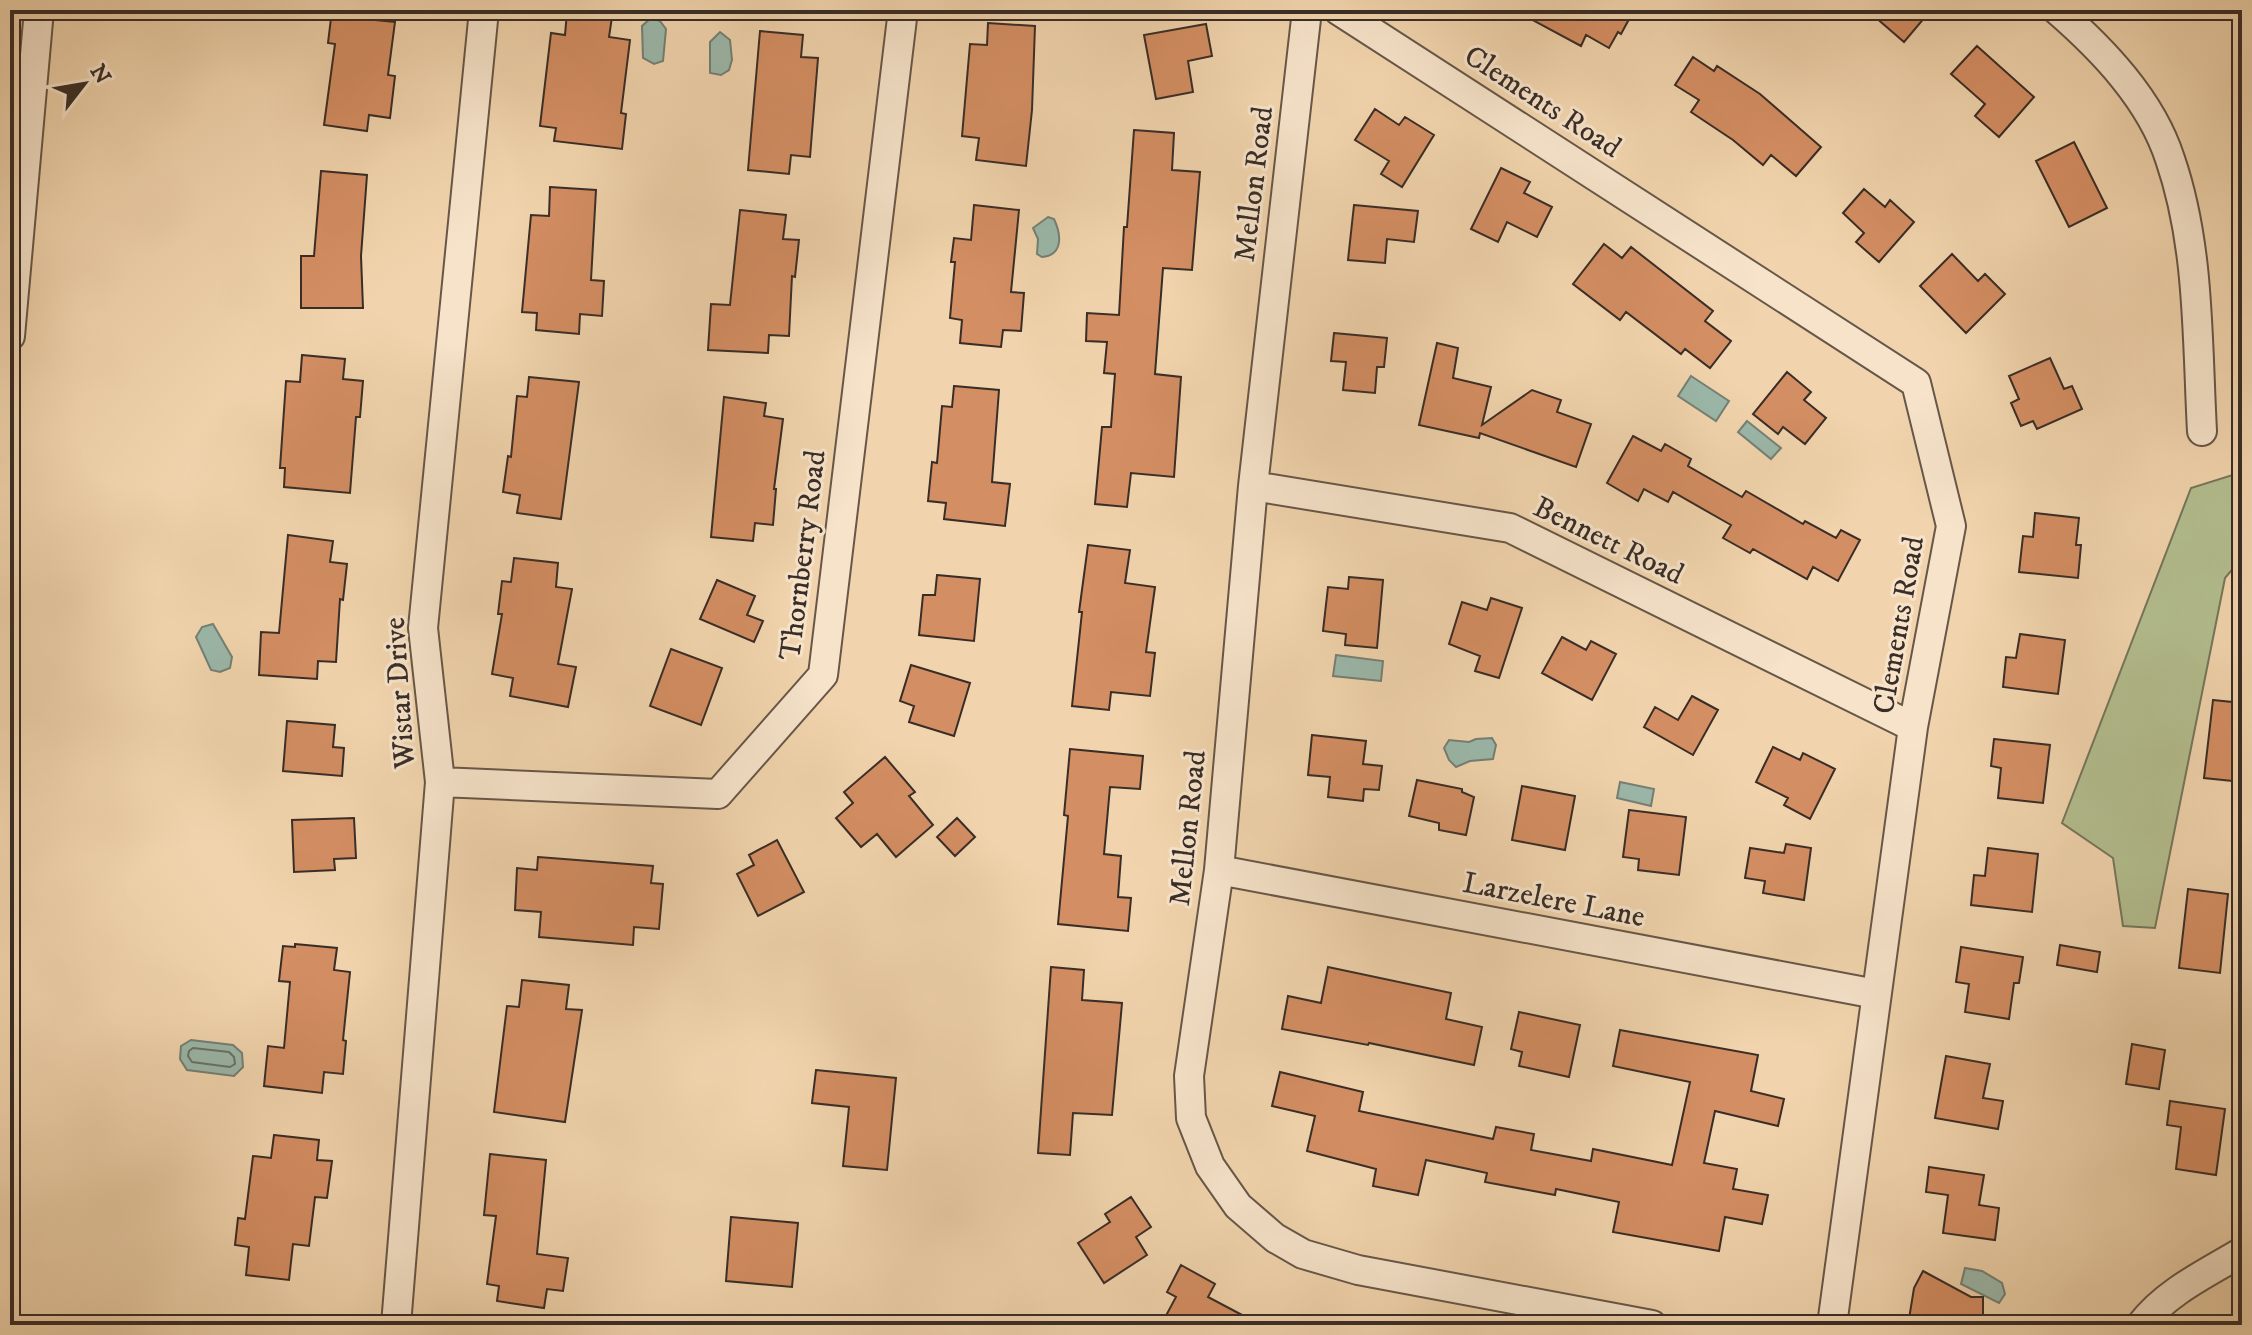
<svg xmlns="http://www.w3.org/2000/svg" width="2252" height="1335" viewBox="0 0 2252 1335" font-family="'IM FELL DW Pica',serif">
<style>
.green{fill:#b3be8f;stroke:#76765b;stroke-width:2}
.water{fill:#9bb8aa;stroke:#748076;stroke-width:2}
.lines{fill:none;stroke-linecap:round;stroke-linejoin:round}
.shore{stroke:#6a7268;stroke-width:2}
.building{fill:#d48e63;stroke:#392d27;stroke-width:2}
.minor-casing{stroke:#675748;stroke-width:32}
.minor{stroke:#f6e3ca;stroke-width:28}
.labels{text-anchor:middle;stroke-width:6;stroke-linejoin:round;paint-order:stroke}
.street-label{font-size:30px;fill:#392d27;stroke:#f6e3ca}
</style>
<rect width="100%" height="100%" fill="#f1d4ad"/>
<filter id="stains"><feTurbulence type="fractalNoise" baseFrequency=".0025" numOctaves="4"/><feColorMatrix values="0 0 0 0 .2 0 0 0 0 .09 0 0 0 0 .02 0 0 0 .5 -.17"/></filter>
<radialGradient id="worn" r=".72"><stop offset=".6" stop-color="#630" stop-opacity="0"/><stop offset="1" stop-color="#630" stop-opacity=".3"/></radialGradient>
<path class="green" d="M2242,472V558L2225,578L2155,928L2123,926L2113,858L2062,823L2191,488Z"/>
<path class="water" d="M651,18L660,21L666,29L663,61L654,64L643,58L642,26Z
M720,32L730,40L732,60L729,70L721,75L710,73V42Z
M1048,217L1054,219C1061,234 1064,255 1042,257L1037,254L1038,239L1033,228Z
M1691,376L1729,401L1716,421L1678,396Z
M1747,421L1781,448L1771,459L1738,432Z
M213,624L232,657L230,668L220,672L211,670L196,637L202,627Z
M1336,655L1383,661L1381,681L1333,676Z
M1492,738L1496,745L1493,759L1470,761L1456,767L1449,760L1444,748L1449,740L1469,742L1476,739Z
M1620,782L1654,789L1651,806L1617,798Z
M191,1040L233,1045L242,1053L243,1067L234,1076L187,1070L180,1059L181,1046Z
M1965,1268L1982,1271L2002,1283L2005,1294L1999,1303L1961,1284Z"/>
<g class="lines">
<path class="shore" d="M193,1048L229,1052L234,1057L235,1064L230,1067L192,1062L188,1056L189,1051Z"/>
</g>
<path class="building" d="M332,10H377L376,20L395,22L388,75L395,76L390,118L369,115L367,131L324,125L335,44L328,43Z
M1514,10H1634L1621,34L1618,32L1609,48L1586,35L1581,46Z
M1867,10H1931L1904,42Z
M567,12L612,17L609,37L630,40L621,113L626,114L622,149L554,141L556,128L540,126L551,33L565,35Z
M988,23L1035,26L1032,110L1026,166L976,160L979,138L962,136L970,44L987,45Z
M1206,24L1212,56L1188,61L1193,92L1156,99L1144,35Z
M760,31L803,35L801,57L818,58L810,157L791,155L789,174L748,170Z
M1977,46L2034,97L1999,137L1975,116L1985,104L1951,74Z
M1693,57L1714,71L1717,66L1760,94L1821,147L1796,176L1771,155L1763,165L1733,140L1691,112L1699,100L1675,85Z
M1375,109L1399,125L1405,117L1434,135L1402,187L1381,174L1389,161L1355,140Z
M1134,130L1174,133L1172,170L1200,172L1192,270L1163,268L1155,374L1181,377L1174,477L1131,473L1127,507L1095,504L1102,427H1111L1115,374L1104,373L1107,342L1086,341L1087,313L1119,315L1124,227H1127Z
M2074,142L2107,208L2069,227L2036,161Z
M1501,168L1530,182L1524,193L1552,207L1537,237L1507,222L1498,242L1471,229Z
M321,171L367,175L361,256L363,308H301V256H314Z
M550,187L596,190L591,280L604,281L602,316L580,314L579,334L536,330L537,313L522,312L531,215L549,216Z
M1864,189L1885,207L1890,200L1914,222L1879,262L1856,242L1864,233L1843,213Z
M974,205L1019,210L1011,292L1024,293L1021,331L1003,330L1001,347L960,343L962,320L950,318L955,262H951L954,238L971,240Z
M1354,205L1418,211L1414,242L1387,239L1385,263L1348,260Z
M740,210L786,215L783,239L799,240L795,277L792,276L789,336L769,335L768,353L708,350L711,304L730,305Z
M1604,244L1622,258L1631,247L1713,311L1705,321L1731,341L1710,368L1685,349L1681,354L1626,312L1620,320L1573,284Z
M1952,254L1978,281L1985,274L2005,294L1966,333L1920,286Z
M1334,333L1387,338L1384,367H1377L1375,393L1343,390L1346,362L1331,361Z
M1437,343L1458,348L1453,378L1491,387L1482,425L1532,390L1561,400L1557,412L1591,424L1576,467L1480,433L1479,438L1419,425Z
M302,355L345,359L343,379L363,381L360,417H356L350,493L284,487L285,468H280L286,381L300,382Z
M2050,358L2064,389L2072,386L2082,409L2037,429L2033,421L2021,426L2011,403L2019,399L2009,376Z
M1787,372L1811,392L1804,400L1826,418L1805,444L1783,427L1778,434L1753,414Z
M529,377L579,382L561,519L517,513L520,495L503,492L508,456L511,457L517,396L527,397Z
M954,386L999,390L992,482L1010,484L1005,526L944,519L946,503L928,501L932,462L937,463L942,406L952,407Z
M724,397L766,403L764,416L783,419L774,489H776L773,525L755,523L753,541L711,537Z
M1633,436L1661,451L1665,444L1691,459L1688,466L1742,497L1746,491L1803,524L1805,521L1836,538L1841,530L1860,540L1838,581L1813,567L1807,579L1753,549L1750,553L1723,538L1731,525L1673,492L1668,502L1644,489L1638,501L1607,483Z
M2035,513L2079,518L2076,545H2081L2078,578L2019,572L2023,536L2033,537Z
M288,535L333,541L330,562L347,564L343,600L340,599L336,662L318,661L317,679L259,675L261,632L279,633Z
M1088,545L1130,550L1125,583L1155,587L1146,652L1155,653L1150,696L1111,692L1109,710L1072,706L1082,612H1079Z
M514,558L558,563L556,587L572,589L558,664L576,667L568,707L510,696L513,678L492,674L502,614H498L502,581L511,582Z
M937,575L980,579L974,641L919,635L923,595H935Z
M1349,577L1383,580L1377,648L1345,645L1346,634L1323,631L1328,587L1348,589Z
M717,580L755,596L747,615L763,621L754,642L700,619Z
M1491,598L1522,608L1499,678L1475,671L1480,656L1449,644L1462,602L1487,610Z
M2020,634L2065,640L2058,694L2003,687L2006,657L2016,658Z
M1562,637L1586,650L1591,641L1616,654L1592,700L1542,673Z
M671,649L722,668L701,725L650,706Z
M911,665L970,683L954,736L909,722L914,706L900,701Z
M1692,696L1718,710L1693,755L1644,727L1655,707L1678,720Z
M2213,700L2242,703V782L2204,778Z
M287,721L335,725L333,747L344,748L342,776L283,771Z
M1312,735L1366,741L1363,764L1382,766L1379,790L1364,789L1363,801L1328,797L1330,777L1308,775Z
M1994,739L2050,745L2043,803L1998,798L2001,768L1991,766Z
M1773,747L1800,760L1803,753L1835,769L1810,819L1784,805L1788,798L1756,782Z
M1070,749L1143,756L1140,789L1110,787L1104,854L1121,856L1118,897L1131,898L1128,931L1058,924L1068,816L1064,815Z
M885,757L915,792L909,796L933,825L896,857L877,834L861,847L836,818L853,803L844,792Z
M1417,780L1462,789V792L1474,797L1466,835L1439,830V823L1409,816Z
M1522,786L1575,796L1565,850L1512,840Z
M1629,810L1686,817L1679,875L1638,870L1639,859L1623,857Z
M354,818L356,858L334,859L335,870L294,872L292,820Z
M957,818L975,837L955,856L937,837Z
M777,840L804,892L758,916L737,874L754,865L749,855Z
M1786,844L1811,848L1804,900L1763,893L1765,881L1745,878L1750,848L1784,853Z
M1988,848L2038,854L2032,912L1971,905L1974,875L1985,876Z
M538,857L653,866L651,883L663,884L659,929L634,927L633,945L539,937L541,912L515,910L517,868L537,870Z
M2188,889L2228,894L2220,973L2179,968Z
M295,944L337,948L334,970L350,972L343,1040L346,1041L343,1074L324,1072L322,1093L264,1086L268,1046L284,1048L290,982L279,981L283,946L295,947Z
M2060,945L2100,952L2097,972L2057,965Z
M1961,947L2023,957L2019,983H2014L2009,1019L1965,1012L1969,984L1956,982Z
M1051,967L1084,970L1082,1000L1122,1003L1112,1115L1073,1113L1070,1155L1038,1153Z
M1328,967L1451,993L1446,1019L1482,1027L1474,1065L1369,1043L1368,1045L1282,1029L1288,996L1321,1003Z
M522,980L569,985L566,1009L582,1010L565,1122L494,1112L507,1006L519,1007Z
M1519,1012L1580,1025L1569,1077L1519,1066L1522,1052L1511,1049Z
M1620,1030L1758,1055L1751,1091L1784,1099L1778,1126L1715,1111L1704,1163L1737,1169L1733,1189L1768,1195L1762,1224L1725,1217L1719,1251L1613,1232L1619,1202L1556,1189L1555,1195L1485,1182L1487,1173L1426,1160L1418,1195L1373,1186L1376,1169L1307,1151L1315,1116L1272,1106L1280,1072L1363,1092L1359,1111L1493,1139L1496,1127L1534,1134L1531,1150L1591,1161L1593,1149L1672,1165L1690,1082L1613,1066Z
M2132,1044L2165,1050L2159,1089L2126,1084Z
M1946,1056L1990,1064L1983,1098L2003,1101L1998,1129L1935,1118Z
M816,1070L896,1078L887,1170L843,1166L849,1107L812,1103Z
M2170,1101L2225,1109L2216,1175L2176,1169L2181,1127L2167,1125Z
M274,1135L319,1140L317,1160L332,1161L327,1198L315,1197L309,1246L293,1244L289,1280L246,1275L249,1247L235,1245L238,1218L245,1219L253,1156L271,1158Z
M490,1154L546,1160L537,1254L568,1258L563,1291L547,1289L544,1308L497,1301L499,1286L487,1284L496,1216L484,1215Z
M1929,1167L1984,1175L1979,1205L1999,1208L1995,1240L1943,1233L1948,1195L1926,1192Z
M1131,1197L1151,1227L1136,1237L1147,1255L1104,1283L1078,1243L1110,1222L1105,1214Z
M731,1217L798,1223L792,1287L726,1281Z
M1181,1265L1215,1284L1208,1297L1261,1325H1161L1176,1297L1167,1292Z
M1923,1271L1971,1297H1983V1325H1908L1914,1288Z"/>
<g class="lines">
<g class="minor-casing">
<path id="minor" d="M1307,10L1253,486L1219,870L1189,1076L1191,1118L1210,1166L1238,1206L1275,1238L1303,1254L1358,1270L1652,1325
M1338,10L1916,383L1951,526L1913,727L1832,1325
M2057,10C2103,50 2151,100 2170,159C2200,246 2197,340 2202,431
M10,336L39,10
M1253,486L1510,528L1913,727
M440,782L718,794L823,675L903,10
M1219,870L1876,994
M396,1325L440,782L423,628L484,10
M2141,1325C2166,1292 2207,1273 2242,1252"/>
</g>
<use href="#minor" class="minor"/>
</g>
<g class="labels">
<g class="street-label">
<text transform="translate(1543 101) rotate(33)" y="10">Clements Road</text>
<text transform="translate(1253 184) rotate(-83)" y="10">Mellon Road</text>
<text transform="translate(1609 540) rotate(26)" y="10">Bennett Road</text>
<text transform="translate(802 555) rotate(-83)" y="10">Thornberry Road</text>
<text transform="translate(1898 625) rotate(-80)" y="10">Clements Road</text>
<text transform="translate(399 693) rotate(-94)" y="10">Wistar Drive</text>
<text transform="translate(1187 828) rotate(-84)" y="10">Mellon Road</text>
<text transform="translate(1554 899) rotate(11)" y="10">Larzelere Lane</text>
</g>
</g>
<rect width="2252" height="1335" fill="none" stroke="#f1d4ad" stroke-width="40"/>
<rect x="12" y="12" width="2228" height="1311" fill="none" stroke="#392d27" stroke-width="4"/>
<rect x="20" y="20" width="2212" height="1295" fill="none" stroke="#392d27" stroke-width="2"/>
<g transform="translate(84 84) rotate(59)" stroke="#f6e3ca" stroke-width="6" paint-order="stroke">
<path d="M0-6L14 30L0 20L-14 30Z" fill="#392d27"/>
<text y="-12" font-size="22" font-weight="bold" text-anchor="middle" fill="#392d27">N</text>
</g>
<rect width="100%" height="100%" filter="url(#stains)"/>
<rect width="100%" height="100%" fill="url(#worn)"/>
</svg>
